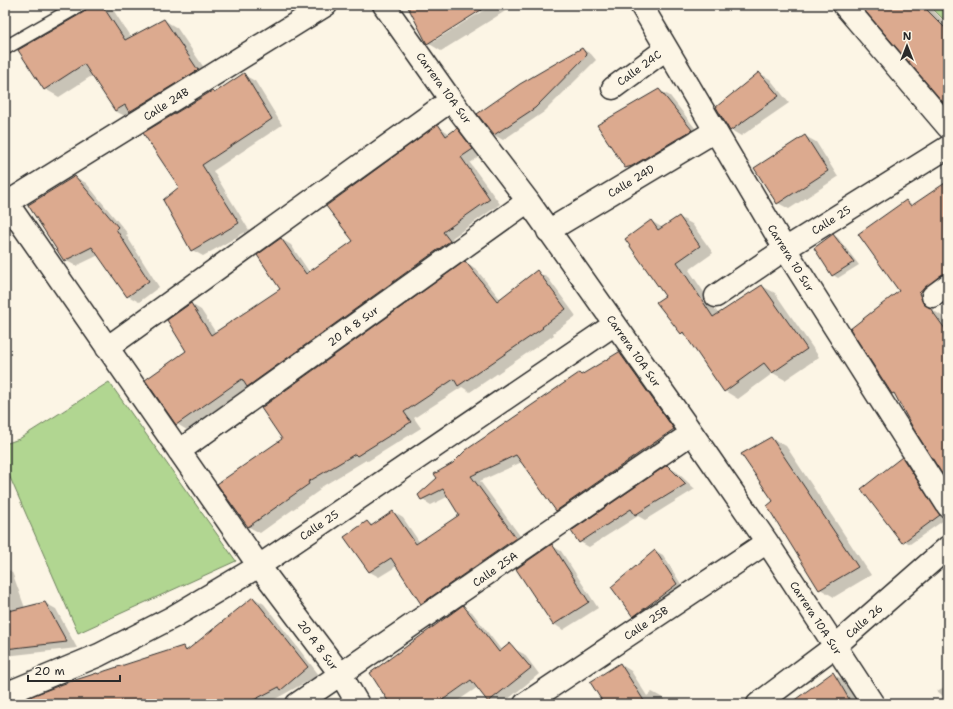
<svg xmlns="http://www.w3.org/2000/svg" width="953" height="709" viewBox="0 0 953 709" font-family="'Shantell Sans',sans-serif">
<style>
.green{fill:#b1d691;stroke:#6e805e}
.shadow{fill:#0003}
.building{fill:#dcaa8f;stroke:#2b2b2b}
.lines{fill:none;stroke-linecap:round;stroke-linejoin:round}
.lane-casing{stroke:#2b2b2b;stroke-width:16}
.street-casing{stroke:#2b2b2b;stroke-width:25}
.lane{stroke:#fcf5e5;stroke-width:13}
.street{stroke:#fcf5e5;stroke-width:22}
.labels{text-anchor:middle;stroke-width:3;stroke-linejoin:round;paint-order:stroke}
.street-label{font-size:11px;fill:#2b2b2b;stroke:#fcf5e5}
</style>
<rect width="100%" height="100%" fill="#fcf5e5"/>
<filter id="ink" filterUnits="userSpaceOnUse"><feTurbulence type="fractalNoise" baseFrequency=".025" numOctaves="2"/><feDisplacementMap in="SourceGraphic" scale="8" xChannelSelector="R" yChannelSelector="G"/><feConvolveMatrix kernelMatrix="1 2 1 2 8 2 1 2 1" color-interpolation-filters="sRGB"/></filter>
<g filter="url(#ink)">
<path class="green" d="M929,5H948V24Z
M109,382L236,561L78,633L5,466V444L19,439Z"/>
<path class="shadow" d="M90,5H107L112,8L131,38L164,20L177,28L211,78L129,118L115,111L93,75L59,97L45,89L19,50L85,13Z
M408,5H488L434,39V41L492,5H515L441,51L428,43Z
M863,5H928L948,26V106Z
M582,49L591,54L596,60L544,112L503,140L494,135Z
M759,73L770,79L789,103L741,136L731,130Z
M244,75L255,81L282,125L213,171L249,230L203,256L192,250L180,187L215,94Z
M659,90L670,96L702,137L637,174L626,167Z
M438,126L450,134L457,129L467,135L482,155L470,163L500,204L452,238L459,247L258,392L248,387L187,430L177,424L188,351L191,304L201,310L216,333L282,289L281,239L291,245L310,273L354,241Z
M805,136L816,142L838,177L789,209L778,203Z
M75,177L86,183L128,234L126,235L159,287L139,302L128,296L99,255L76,266L65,260Z
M948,182V285L931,300L934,311L942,316L948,324V329L945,331L948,336V481L897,396L892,393L907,201L913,205Z
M679,217L692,224L713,253L689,270L719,315L762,286L775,293L819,357L785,380L773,373L738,399L725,391L687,336L681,333L666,296L651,221L663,228Z
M833,235L838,238L859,265L838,278L833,275Z
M466,262L476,269L501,300L537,272L548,278L576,316L553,333L554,335L470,392L462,387L414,418L421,428L368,461L366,460L318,489L320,490L260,533L249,527L219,484L284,439Z
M619,353L629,359L683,435L567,516L557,510L522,462L480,481L526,544L432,609L422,603L397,566L379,577L370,572L346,537L367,522L374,526L393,512L403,518L420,543L461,515L449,496L431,505L421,499L453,463L582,376Z
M771,438L786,446L871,575L834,597L820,589L775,502Z
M902,458L913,465L947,518L910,544L900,538Z
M667,466L677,472L695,489L645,520L638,516L589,547L580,542Z
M552,546L561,551L598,608L563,630L554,624Z
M656,551L663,555L684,589L642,620L634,616Z
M5,568L12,572L25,608L45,603L56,609L77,648L5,656Z
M254,598L264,604L319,675L266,704H9L20,703L183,647L188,650Z
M463,607L472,612L502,651L514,649L524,654L539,674L502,704H494L489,701L478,687L453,704H438L475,677L474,676L435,704H391Z
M620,664L631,671L647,696L652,692L663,698L667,704H605Z
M833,674L847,682L861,704H790Z
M948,685V700L937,691Z"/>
<path class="building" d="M88,5H102L125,40L164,19L198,70L129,112L125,105L115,111L84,64L44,90L18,50L84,12Z
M407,5H489L427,44Z
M860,5H922L948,31V108Z
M582,48L587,55L535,108L494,135L477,114L520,84Z
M759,72L779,96L730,131L716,107Z
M244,73L272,119L202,165L239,223L191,251L163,200L179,187L143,133L212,91L214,93Z
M659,89L692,130L632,166L625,168L597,125Z
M438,124L446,136L457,128L473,149L461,157L490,199L443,232L450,241L247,387L242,379L176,425L145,380L186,351L167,320L191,303L211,335L280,289L257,255L281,238L306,274L353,241L326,206Z
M805,135L828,171L777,204L754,168Z
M75,176L118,227L116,229L149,281L127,297L92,247L64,261L28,205Z
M948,181V273L941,275L919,293L923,303L930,308L948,333V483L913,428L894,393L892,394L850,329L899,291L858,234L906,200L911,206Z
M679,216L700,246L677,262L713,317L762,285L807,349L772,373L764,363L724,392L683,332L681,334L656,302L665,296L625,239L651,220L658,230Z
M833,234L854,262L832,276L814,248Z
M465,261L497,301L537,270L566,309L542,327L543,328L458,386L454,379L404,412L411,422L357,456L355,454L308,482L309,484L248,527L217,484L282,439L261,408Z
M619,352L674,429L556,511L516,455L471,476L516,538L421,604L391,558L369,572L344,537L367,521L371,526L393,511L416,544L459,515L443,489L421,500L418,495L437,478L434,474L453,463L466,450L579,373L581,375Z
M771,437L858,567L819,590L767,506L773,501L741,454Z
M902,457L940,515L902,543L861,489Z
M667,465L686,484L635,515L631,509L579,543L571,531Z
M552,544L589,602L553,625L516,569Z
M655,550L677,584L633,617L611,587Z
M253,597L308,667L281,690L279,687L246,704H17L16,702L63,684L97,673L98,674L105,671L183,646L186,651Z
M45,602L67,642L5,649V612Z
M463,605L499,652L510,643L531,668L488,702L471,680L437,704H390L370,673Z
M620,663L646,704H604L590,682Z
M833,672L852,704H789Z"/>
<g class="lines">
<g class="lane-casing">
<path id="lane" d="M5,48L80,5"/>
</g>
<g class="street-casing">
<path id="street" d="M384,5L451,100L528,201L692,433L767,542L873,704
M641,5L785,249L948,506
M844,5L948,127
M613,88L666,49
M7,203L259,566L341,675L358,704
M5,204L326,5
M548,231L715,131
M716,296L785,249L948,147
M933,296L948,285
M107,348L451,100
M179,451L528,201
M5,692L15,690L99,655L173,617L259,566L615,324
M297,704L692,433
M525,704L767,542
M758,704L834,647L948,547"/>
</g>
<use href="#lane" class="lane"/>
<use href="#street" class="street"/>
</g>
</g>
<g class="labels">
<g class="street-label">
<text transform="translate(639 68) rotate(-36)" y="4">Calle 24C</text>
<text transform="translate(444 88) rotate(54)" y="4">Carrera 10A Sur</text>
<text transform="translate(166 104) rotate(-32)" y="4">Calle 24B</text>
<text transform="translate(631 181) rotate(-31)" y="4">Calle 24D</text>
<text transform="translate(831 220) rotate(-32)" y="4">Calle 25</text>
<text transform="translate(791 258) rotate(58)" y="4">Carrera 10 Sur</text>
<text transform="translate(353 326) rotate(-36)" y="4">20 A 8 Sur</text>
<text transform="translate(634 351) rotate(55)" y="4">Carrera 10A Sur</text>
<text transform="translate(319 525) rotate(-34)" y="4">Calle 25</text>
<text transform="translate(495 569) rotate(-35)" y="4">Calle 25A</text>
<text transform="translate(816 618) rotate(57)" y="4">Carrera 10A Sur</text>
<text transform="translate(864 621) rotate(-41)" y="4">Calle 26</text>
<text transform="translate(646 623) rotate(-34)" y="4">Calle 25B</text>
<text transform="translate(318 645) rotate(53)" y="4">20 A 8 Sur</text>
</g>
</g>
<rect width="953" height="709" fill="none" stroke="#fcf5e5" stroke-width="20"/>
<rect x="10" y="10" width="933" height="689" fill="none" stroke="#2b2b2b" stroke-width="1.5" filter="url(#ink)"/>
<g transform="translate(907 46)" stroke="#fcf5e5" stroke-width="3" paint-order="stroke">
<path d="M0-3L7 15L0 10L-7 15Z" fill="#2b2b2b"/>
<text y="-6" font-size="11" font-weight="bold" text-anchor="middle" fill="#2b2b2b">N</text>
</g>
<path d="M28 675v6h92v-6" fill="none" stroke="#2b2b2b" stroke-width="2"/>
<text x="34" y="675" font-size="12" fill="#2b2b2b" stroke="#fcf5e5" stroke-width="3" paint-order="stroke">20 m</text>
</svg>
